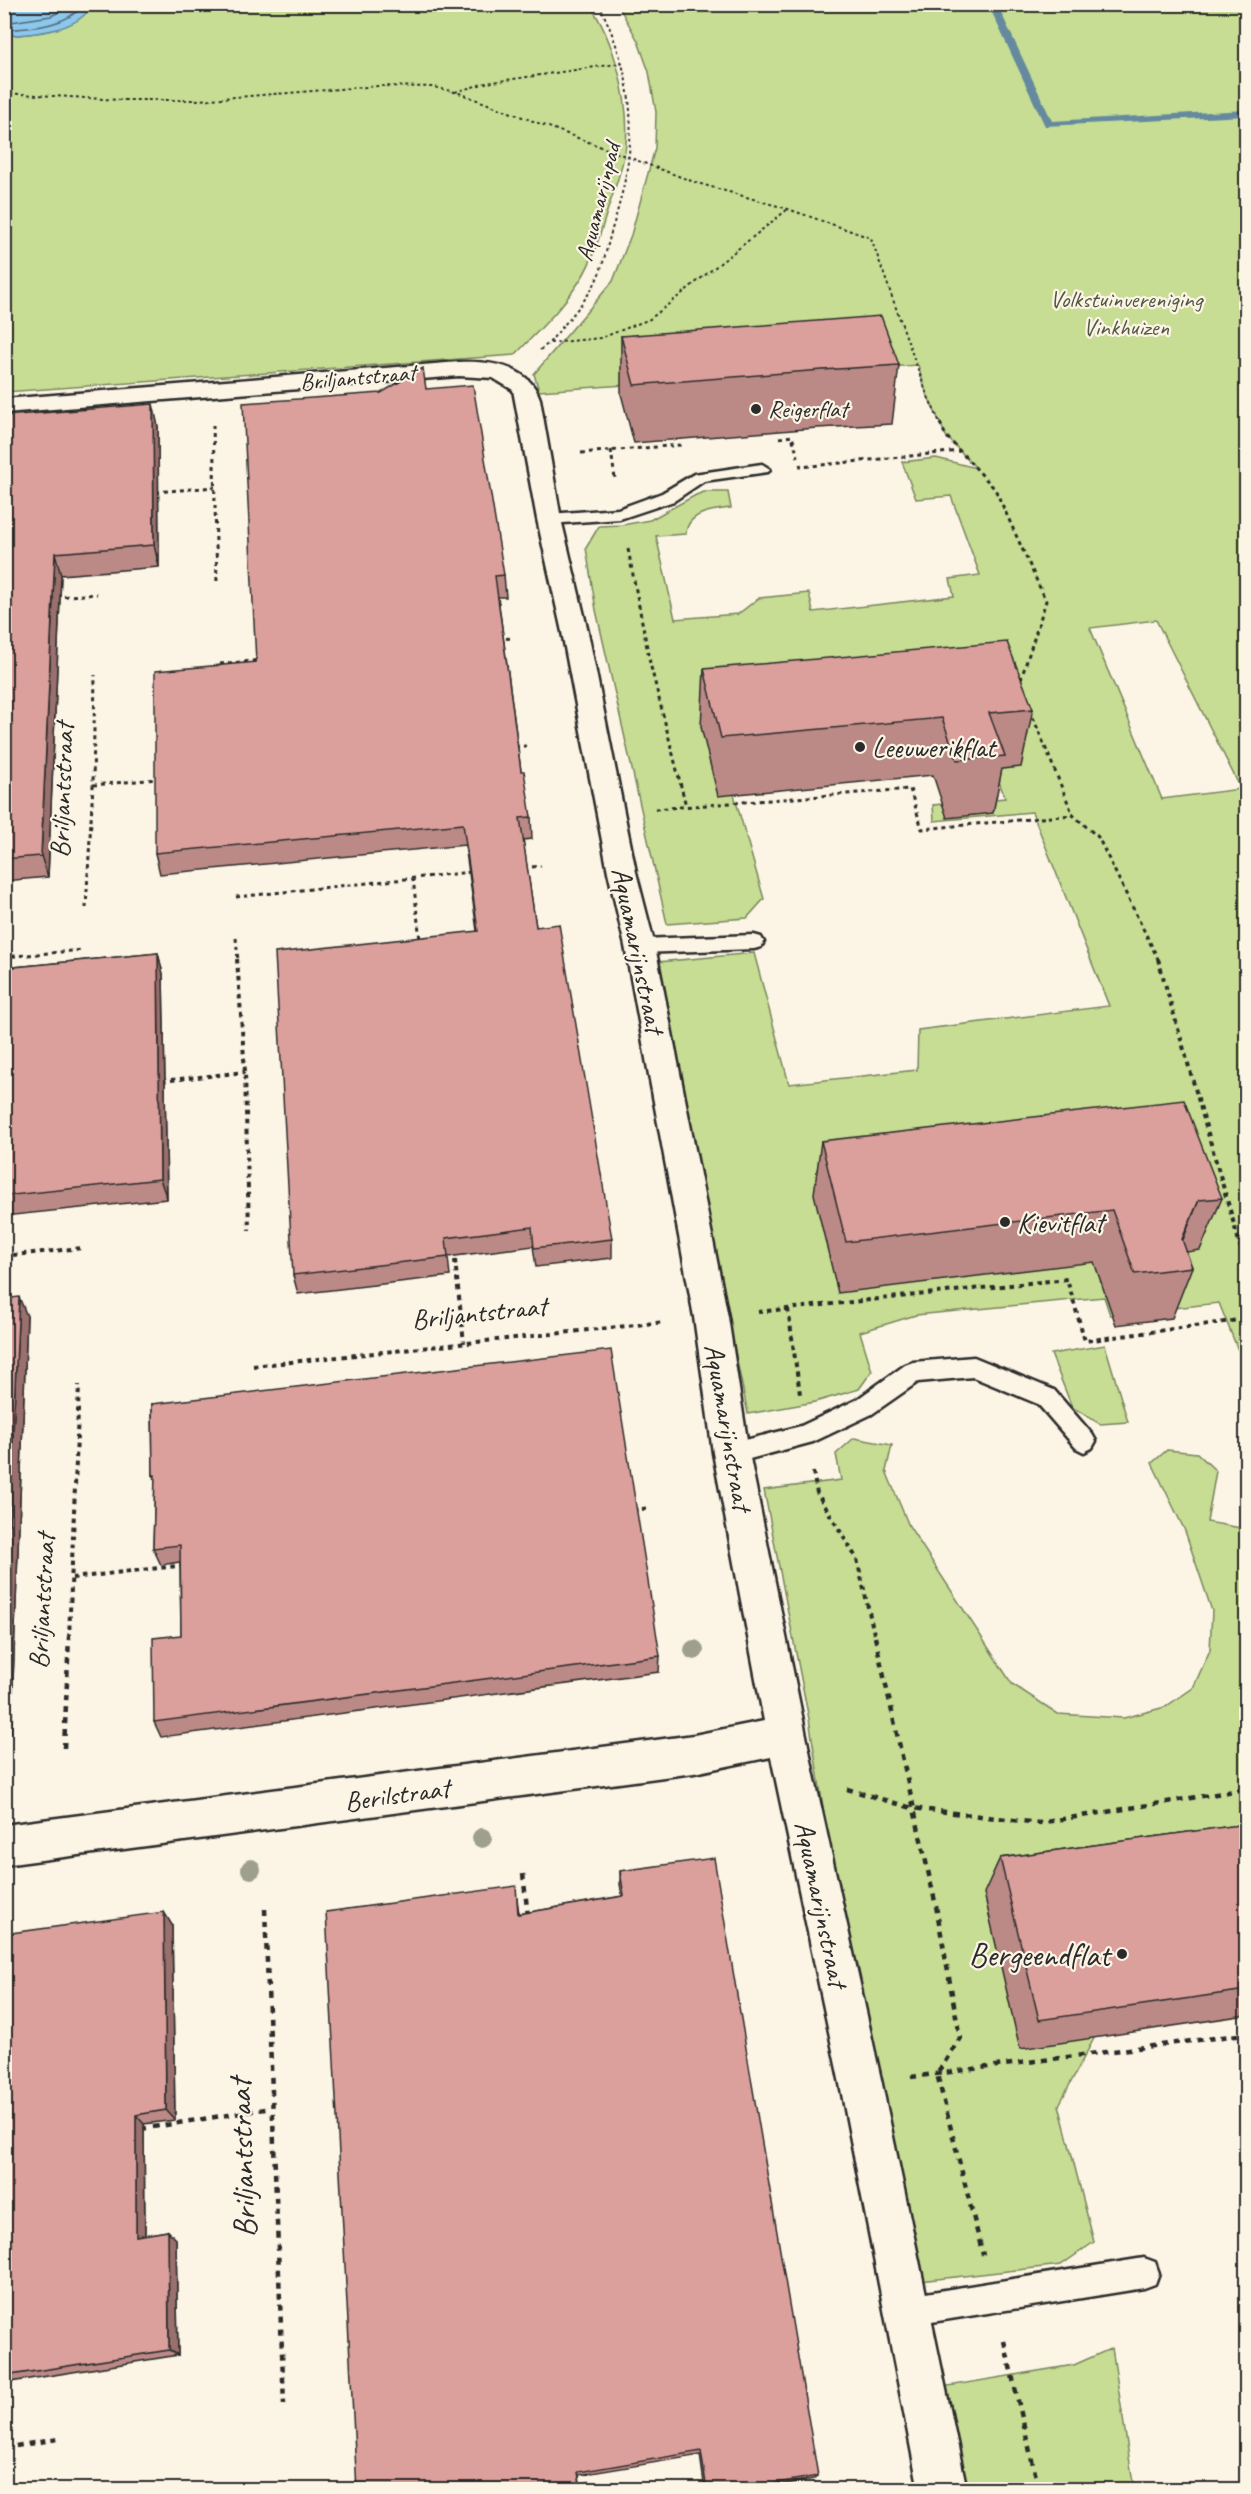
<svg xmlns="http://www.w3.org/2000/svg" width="1251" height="2494" viewBox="0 0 1251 2494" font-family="Caveat,sans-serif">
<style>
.green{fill:#c6dd93;stroke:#78845f;stroke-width:1.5;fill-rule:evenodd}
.water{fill:#8cc7ec;stroke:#65899f;stroke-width:1.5}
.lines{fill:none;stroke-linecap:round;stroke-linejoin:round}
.shore{stroke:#526978;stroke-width:1.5}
.stream{fill:#65899f;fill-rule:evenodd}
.lane-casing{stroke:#2b2b2b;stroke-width:5}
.street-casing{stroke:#2b2b2b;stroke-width:5}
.path-far3{stroke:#2b2b2b;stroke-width:2;stroke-dasharray:3 3;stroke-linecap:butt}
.path-far2{stroke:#2b2b2b;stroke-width:3;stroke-dasharray:4 4;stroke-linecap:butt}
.path-far1{stroke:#2b2b2b;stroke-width:4;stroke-dasharray:4.5 4.5;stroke-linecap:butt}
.path{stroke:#2b2b2b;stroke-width:4.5;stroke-dasharray:6 6;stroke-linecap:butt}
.lane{fill:#fcf5e5;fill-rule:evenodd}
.street{fill:#fcf5e5;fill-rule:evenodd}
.tree{fill:#9e9f8d}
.wall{fill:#bc8a86;stroke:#2b2b2b;stroke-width:1.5}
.shaded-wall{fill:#99706d;stroke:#2b2b2b;stroke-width:1.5}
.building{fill:#dba09c;stroke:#2b2b2b;stroke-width:1.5}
.poi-dot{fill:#2b2b2b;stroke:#fcf5e5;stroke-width:2}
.labels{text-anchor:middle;stroke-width:4.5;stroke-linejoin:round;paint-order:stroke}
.far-street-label{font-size:24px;fill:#2b2b2b;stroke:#fcf5e5}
.far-park-label{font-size:24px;fill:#525845;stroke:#fcf5e5}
.far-poi-label{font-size:24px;fill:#2b2b2b;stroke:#fcf5e5;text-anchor:start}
.poi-label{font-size:28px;fill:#2b2b2b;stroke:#fcf5e5;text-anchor:start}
.street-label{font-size:28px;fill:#2b2b2b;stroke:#fcf5e5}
.near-poi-label{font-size:33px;fill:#2b2b2b;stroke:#fcf5e5;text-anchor:end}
.near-street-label{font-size:33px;fill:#2b2b2b;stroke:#fcf5e5}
</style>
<rect width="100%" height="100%" fill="#fcf5e5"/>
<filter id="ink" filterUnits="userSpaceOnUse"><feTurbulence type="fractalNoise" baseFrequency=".0167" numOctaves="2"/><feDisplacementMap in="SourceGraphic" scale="12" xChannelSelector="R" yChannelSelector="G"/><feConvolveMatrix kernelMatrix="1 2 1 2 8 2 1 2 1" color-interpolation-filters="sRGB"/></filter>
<g filter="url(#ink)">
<path class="green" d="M92,4H589C614,39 630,101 626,144C624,167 613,192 606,215C600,235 593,260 581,279C563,307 538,331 515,355L5,392V36C32,34 78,32 92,4Z
M618,5H1246V1362L1242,1360L1219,1303L1110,1315L1104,1297L916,1315L860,1332L872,1371L859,1389L815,1402L748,1414L690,1135L658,962L754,953L789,1084L917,1070L918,1030L1109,1006L1032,812L934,821L933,805L1005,798L992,762L733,791L764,899L747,918L667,924L596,610L586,548L599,526L622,525L650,520L696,495L704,492H728L731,508C714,510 687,512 686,534L656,536L675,619L738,614L759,598L809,593L813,612L954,596L950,579L980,575L951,496L916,499L902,462L936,458L976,468L946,436L926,392L918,365L539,391L534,374L613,281L631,235L655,148L656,112L649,72L638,41ZM1156,620L1241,789L1162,799L1090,628Z
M1105,1345L1128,1422L1100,1424L1072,1407L1051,1354Z
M854,1438L892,1445L886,1471L909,1526L1012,1684L1058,1714L1124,1718L1165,1707L1193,1688L1210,1650L1212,1611L1185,1531L1152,1463L1167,1450L1197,1453L1216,1471L1207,1522L1246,1529V2006L1100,2027L1059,2105L1094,2242L1061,2265L920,2281L838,1901L809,1719L764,1490L841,1480L836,1454Z
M1112,2348L1134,2489H964L942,2387L1074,2365Z"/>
<path class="water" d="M5,4H92V5C78,32 32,34 5,36Z"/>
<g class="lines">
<path class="shore" d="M4,23L51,16L75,4
M4,30C33,28 65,27 85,4"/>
<path class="stream" d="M988,4H997L1052,121L1246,110V116L1045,126Z"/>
<g class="lane-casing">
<path id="lane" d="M762,464L770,469L768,472L704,481L674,501L620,519L549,524L543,523L541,519L543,515L549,514L618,509L662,493L694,474Z
M754,935L761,937L764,942L761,947L754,949L640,953L633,951L630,946L633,941L640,939Z
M974,1357L1054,1390L1092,1434L1096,1441L1092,1448L1084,1452L1076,1448L1038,1404L973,1377L918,1382L872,1414L813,1442L731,1464L722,1460L719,1453L722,1446L801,1426L856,1400L905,1365L913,1362Z
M1144,2258L1155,2262L1159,2273L1155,2284L1144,2288L907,2326L896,2322L892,2311L896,2300L907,2296Z"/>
</g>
<g class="street-casing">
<path id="street" d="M459,362C489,361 529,365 540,399L561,519L588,632L636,872L655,946L728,1317L749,1453L814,1775L882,2084L967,2490H919L840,2084L771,1757L694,1773L4,1865V1825L694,1735L764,1721L713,1453L694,1317L625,946L608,872L562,632L537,519L513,390L493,378L459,376L4,413V399Z"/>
</g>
<path class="path-far3" d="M455,92L486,83L623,63
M4,93L120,100H197L378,86L434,87L459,93L694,182L788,209L871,238L926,392L941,425
M550,343L601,338L650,319L788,209
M540,350L549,343C564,324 582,306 594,285C603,268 607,247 612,229C639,143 638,86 599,4"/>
<path class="path-far2" d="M940,423L946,436L995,489L1046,601L1021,679L1022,683
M213,425L217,583
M779,438L792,436L798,457
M611,450L615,479
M581,453L681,445
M800,464L801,467L960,451
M156,492L215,487
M628,549L650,663L686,806
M56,597L97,594
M498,639L512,638
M220,664L261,660
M1030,710L1073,815L1098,837L1159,961
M515,747L526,746
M93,785L158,779
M655,809L910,789L922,829L1073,815
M524,868L541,866
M413,878L420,940
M236,897L471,872
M86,908L93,785L95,675
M236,938L238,961
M4,957L83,950"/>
<path class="path-far1" d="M237,959L245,1072L249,1230
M1158,959L1246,1266
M162,1081L245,1072
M454,1251L464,1343
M4,1256L82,1248
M788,1309L800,1394
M758,1312L1067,1279L1085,1341L1246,1319
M253,1366L664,1322
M813,1472L817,1493L857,1559L875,1638
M633,1510L650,1508
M72,1578L185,1565
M69,1638L79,1385"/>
<path class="path" d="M875,1637L936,1906L960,2038L937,2074L983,2255
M64,1748L69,1637
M847,1789L912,1808L1039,1823L1246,1789
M523,1874L528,1916
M265,1909L284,2405
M911,2077L1246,2034
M141,2129L271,2108
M1004,2341L1039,2490
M4,2448L58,2439
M587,2469L589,2490"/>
<use href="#lane" class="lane"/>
<use href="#street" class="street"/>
</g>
<g class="tree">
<circle cx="694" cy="1650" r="10"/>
<circle cx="482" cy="1838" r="10"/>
<circle cx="251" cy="1869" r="10"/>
</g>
<path class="wall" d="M621,336L899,365L892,424L817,428L634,443L621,394Z
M426,389L504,575L506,597H498L521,771L531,817L532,839L523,840L536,927L612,1239V1258L536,1267L533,1246L448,1257L450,1276L298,1294L293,1275L477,931L465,845L160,874L155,853L256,662Z
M4,416L158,426L159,567L61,575L48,877L4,881Z
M704,669L1033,709L1021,767L1002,769L993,813L947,818L933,775L718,796L701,727Z
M158,953L163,974L167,1199L4,1216V968Z
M821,1141L1222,1198L1200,1250L1186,1252L1192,1267L1172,1318L1116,1325L1094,1262L838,1293L814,1194Z
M4,1299L27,1316L11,1733L4,1734Z
M152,1404L660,1656L659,1672L161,1737L154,1722L181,1635L180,1562L161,1565L153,1548L155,1480L153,1475Z
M1246,1824V2015L1020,2049L984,1893L1000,1858Z
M620,1871L818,2476L814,2479L752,2490H705L700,2455L579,2475L581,2490H357L517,1898L519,1914L622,1896L620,1884Z
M172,1925L175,2120L144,2124L145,2235L168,2231L176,2239L178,2355L4,2383V1934Z"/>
<path class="shaded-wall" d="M153,404L158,426L159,567L154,545Z
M55,553L61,575L48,877L41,856Z
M158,953L163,974L167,1199L160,1179Z
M1199,1200L1178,1252L1182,1239Z
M19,1297L27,1316L11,1733L4,1724V1637Z
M164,1912L172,1925L175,2120L166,2110Z
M136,2115L144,2124L145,2244L136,2236Z
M168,2231L176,2239L178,2355L169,2350Z"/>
<path class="building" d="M881,316L899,365L822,370L634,385L621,336Z
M423,368L426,389L473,385L504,575L495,576L521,771H524L531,817L520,818L536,927L559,924L612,1239L534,1248L532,1227L446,1238L448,1257L293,1275L275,953L478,931L463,824L155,853V671L256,662L243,403L381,393Z
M153,404L154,545L55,553L41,856L4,859V416Z
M1007,642L1033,709L989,713L1005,756L957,760L942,718L721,738L704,669Z
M158,953L160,1179L4,1196V968Z
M1184,1100L1222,1198L1199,1200L1182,1239L1192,1267L1135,1274L1112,1210L846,1242L821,1141Z
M19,1297L4,1637V1299Z
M611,1350L660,1656L154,1722L153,1638L181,1635L180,1545L153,1548L155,1475H153L152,1404Z
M1246,1824V1990L1039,2020L1000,1858Z
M714,1858L818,2476L736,2490H707L701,2451L578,2472L581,2490H357L326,1912L516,1886L518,1914L624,1896L620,1871Z
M164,1912L166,2110L136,2115V2236L168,2231L169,2350L4,2376V1934Z"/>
</g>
<g class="poi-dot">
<circle cx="756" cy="409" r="6"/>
<circle cx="860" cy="747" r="6"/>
<circle cx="1005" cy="1222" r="6"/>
<circle cx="1122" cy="1954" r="6"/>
</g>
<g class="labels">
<g class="far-street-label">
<text transform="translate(598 202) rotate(-76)" y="8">Aquamarijnpad</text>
<text transform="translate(358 377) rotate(-5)" y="8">Briljantstraat</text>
</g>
<g class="far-park-label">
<text x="1126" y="307">Volkstuinvereniging<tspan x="1126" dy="28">Vinkhuizen</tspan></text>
</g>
<g class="far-poi-label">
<text x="768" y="417">Reigerflat</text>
</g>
<g class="poi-label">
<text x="872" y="757">Leeuwerikflat</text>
<text x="1017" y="1232">Kievitflat</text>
</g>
<g class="street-label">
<text transform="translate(61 790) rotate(-88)" y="10">Briljantstraat</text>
<text transform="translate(639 950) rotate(78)" y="10">Aquamarijnstraat</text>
<text transform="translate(479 1312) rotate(-6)" y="10">Briljantstraat</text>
<text transform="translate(729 1427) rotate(80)" y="10">Aquamarijnstraat</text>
<text transform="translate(41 1601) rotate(-87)" y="10">Briljantstraat</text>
<text transform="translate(397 1794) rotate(-8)" y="10">Berilstraat</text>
<text transform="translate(822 1904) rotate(78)" y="10">Aquamarijnstraat</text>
</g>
<g class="near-poi-label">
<text x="1110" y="1966">Bergeendflat</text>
</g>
<g class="near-street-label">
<text transform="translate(241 2158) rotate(-92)" y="12">Briljantstraat</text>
</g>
</g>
<rect width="1251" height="2494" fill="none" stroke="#fcf5e5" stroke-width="24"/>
<rect x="12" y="12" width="1227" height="2470" fill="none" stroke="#2b2b2b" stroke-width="2" filter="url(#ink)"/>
</svg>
